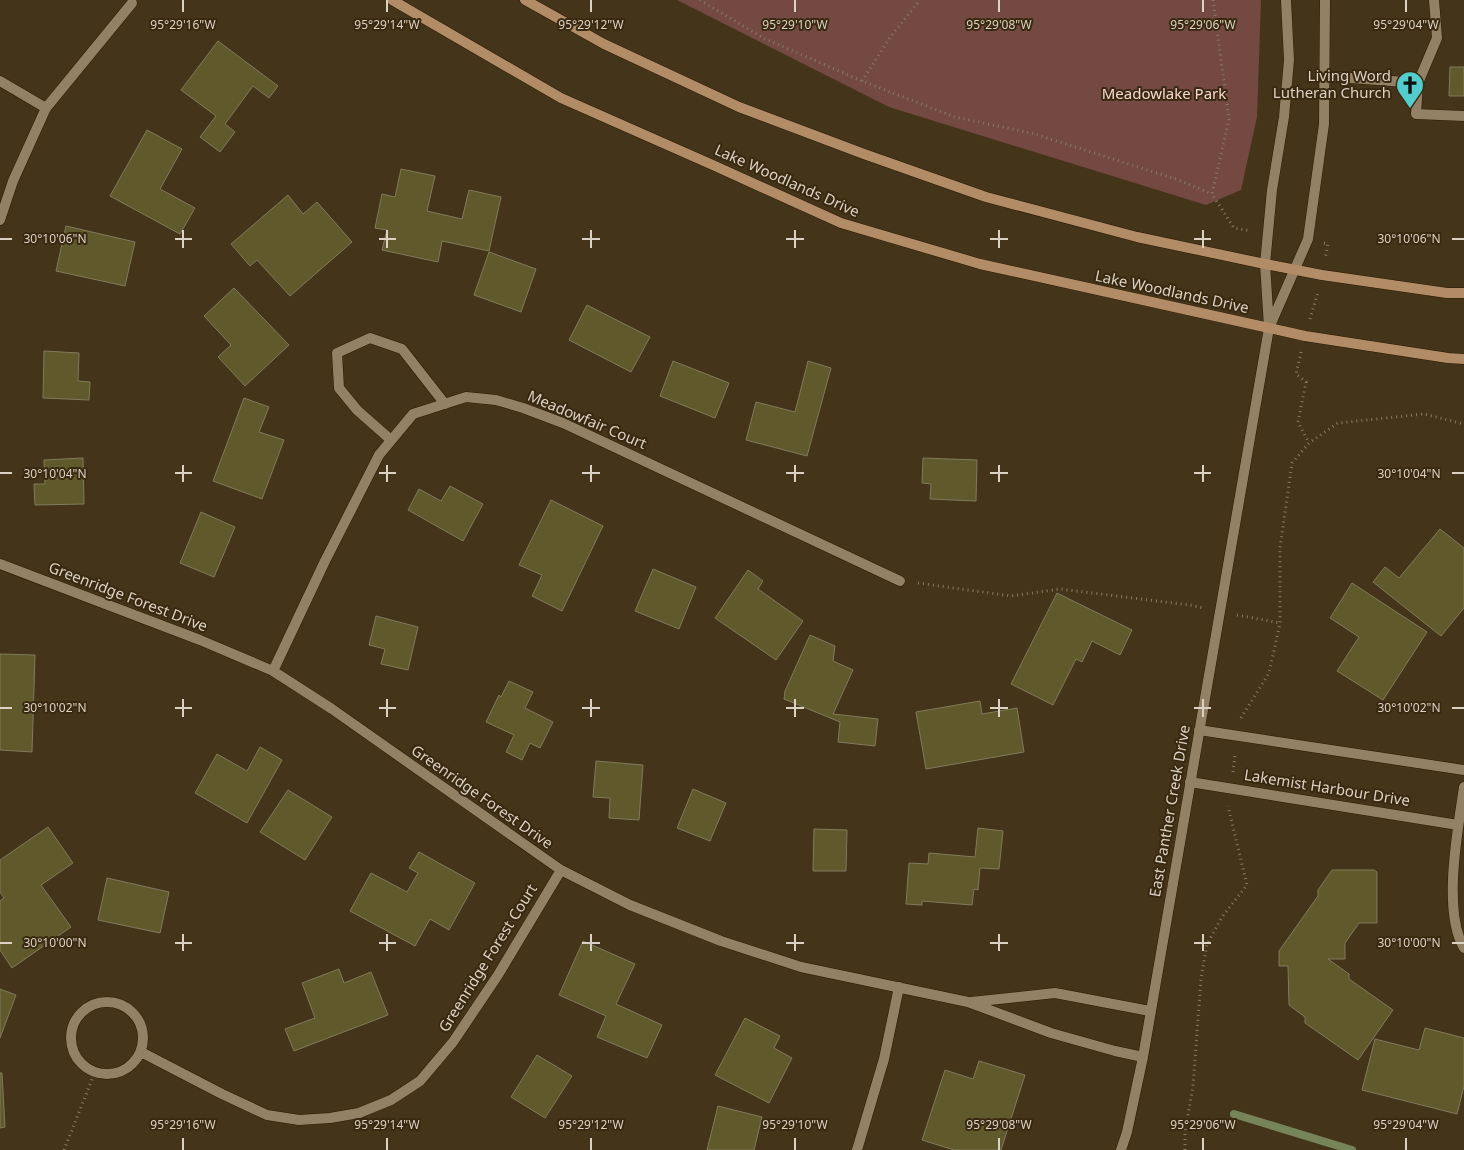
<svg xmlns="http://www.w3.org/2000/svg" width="1464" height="1150" viewBox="0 0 1464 1150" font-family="'Noto Sans',sans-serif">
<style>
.green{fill:#734942}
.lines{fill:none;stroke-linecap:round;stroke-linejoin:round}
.stream{stroke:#768559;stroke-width:8}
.building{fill:#60592c;stroke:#807b5c}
.service-casing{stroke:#2a1b02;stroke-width:11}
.minor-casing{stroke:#2a1b02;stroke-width:11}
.tertiary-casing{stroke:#2a1b02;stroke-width:11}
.secondary-casing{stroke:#2a1b02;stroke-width:11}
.path{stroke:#887b66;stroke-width:3;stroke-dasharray:1 4;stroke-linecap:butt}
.service{stroke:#938165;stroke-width:10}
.minor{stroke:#938165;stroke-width:10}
.tertiary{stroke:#938165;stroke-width:10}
.secondary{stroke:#b28c66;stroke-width:10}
.ticks{fill:none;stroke:#dcd2c3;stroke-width:2}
.labels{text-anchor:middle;stroke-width:4;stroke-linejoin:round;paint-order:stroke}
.poi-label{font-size:15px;fill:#dcd2c3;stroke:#392910;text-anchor:end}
.park-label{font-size:15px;fill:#f9d8d1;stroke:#392910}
.street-label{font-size:15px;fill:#dcd2c3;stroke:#392910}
.ticks-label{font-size:12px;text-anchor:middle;fill:#dcd2c3;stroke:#392910;stroke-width:4;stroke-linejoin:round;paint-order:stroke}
</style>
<rect width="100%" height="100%" fill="#44341a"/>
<path class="green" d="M677,0H1261L1257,117L1241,190L1206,205L889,107Z"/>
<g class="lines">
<path class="stream" d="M1234,1114L1352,1150"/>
</g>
<path class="building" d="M218,41L278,86L269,98L253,86L225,124L235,132L220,152L200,137L216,116L181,90Z
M1450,67H1464V96H1449Z
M147,130L182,149L160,189L195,208L180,234L110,196Z
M401,169L435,176L427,211L462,219L469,190L501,197L489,251L442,241L438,262L382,250L387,230L375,228L382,194L395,197Z
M288,195L303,214L317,202L352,242L290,296L257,260L250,266L231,244Z
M66,226L135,242L125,286L56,271Z
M489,252L536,269L521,312L474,295Z
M234,288L289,345L245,386L218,357L231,345L204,316Z
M587,305L650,337L631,372L569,340Z
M44,351L79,353L78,381L90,382L89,400L43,398Z
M673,361L729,383L715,418L660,396Z
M808,361L831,368L807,456L746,440L756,402L795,412Z
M244,398L269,407L259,432L284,440L262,499L213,481Z
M83,458L84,504L35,505L34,484H45L44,460Z
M923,458L977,460L976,501L930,499L931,484L922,483Z
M450,486L483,504L463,541L408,510L419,489L441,501Z
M551,500L603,526L562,611L532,596L542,575L519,565Z
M201,512L235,527L214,577L180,563Z
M1440,529L1464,548V608L1441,636L1373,582L1385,567L1399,578Z
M653,569L696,587L679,629L635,611Z
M748,570L763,581L758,589L803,621L776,660L715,618Z
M1352,583L1427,632L1383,700L1337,671L1359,637L1330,618Z
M1057,593L1132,630L1120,655L1092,641L1082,662L1076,659L1053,705L1011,684Z
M376,616L418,627L408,670L381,664L385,649L369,645Z
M810,635L835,646L833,661L853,670L833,714L878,719L875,746L838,742L840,722L784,699L785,691Z
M0,654L35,655L32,752L0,750Z
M509,681L533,692L525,708L553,722L540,748L530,743L522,760L506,752L514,735L486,722L499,695L501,697Z
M980,701L982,714L1017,708L1024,752L926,769L916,712Z
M260,747L282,760L247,823L195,793L217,754L247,771Z
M596,761L643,765L639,820L609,818L610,798L593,797Z
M693,789L726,803L710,841L677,828Z
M288,790L332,817L305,860L260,832Z
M48,827L73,863L41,885L71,927L12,968L0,950V901L4,898L0,892V860Z
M978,828L1003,831L999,869L980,868L978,890L974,889L972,905L922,901V905L906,904L909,863L928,864L929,853L975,857Z
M814,829L847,830L846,871H813Z
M419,852L475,883L449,930L430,919L415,946L350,911L371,873L407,892L418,873L409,868Z
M1332,870H1374L1377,872V923H1359L1345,943V959H1328L1349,974V979L1393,1010L1358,1060L1305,1023V1017L1289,1005L1288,966H1279V951L1318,896V890Z
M107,878L169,892L160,933L98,920Z
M583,941L635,964L616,1004L662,1025L647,1058L597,1037L606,1016L559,995Z
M339,969L344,983L371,972L388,1015L294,1051L285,1029L315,1018L302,983Z
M0,989L16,995L0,1038Z
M745,1018L780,1036L774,1048L792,1058L769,1103L715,1075Z
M1425,1028L1464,1038V1086L1457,1114L1362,1090L1375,1039L1419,1050Z
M537,1055L572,1076L545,1118L511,1097Z
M979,1061L1025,1075L1001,1150H954L922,1140L945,1070L973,1079Z
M0,1073H2L5,1127L0,1128Z
M718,1106L762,1117L754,1150H707Z"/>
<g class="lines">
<g class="service-casing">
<path id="service" d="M1324,76L1418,83L1437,38L1434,0
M1418,83L1416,114L1464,116"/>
</g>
<g class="minor-casing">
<path id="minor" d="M0,81L46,108
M0,220L13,181L46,108L132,3
M391,440L357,410L339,388L337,353L370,338L402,349L445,404
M0,564L200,640L273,671L332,709L561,870L630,905L721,941L801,967L968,1002L1051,1033L1115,1051L1143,1057
M273,671L325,561L379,455L413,414L466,397L496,400L523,408L563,423L900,581
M1199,730L1464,770
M1190,782L1458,825
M1464,787C1458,829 1442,911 1464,948
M971,1002L1055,993L1150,1011
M71 1038a36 36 0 1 1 72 0a36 36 0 1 1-72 0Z
M141,1052L222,1094L267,1115L299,1120L330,1118L359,1113L391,1100L420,1081L453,1042L498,975L561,870
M857,1150L884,1059L899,987"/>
</g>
<g class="tertiary-casing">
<path id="tertiary" d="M1269,327L1265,264L1272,190L1284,117L1289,60L1286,0
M1121,1150L1127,1132L1143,1057L1269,328L1308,239L1324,124L1325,0"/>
</g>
<g class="secondary-casing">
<path id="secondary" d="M392,0L561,98L715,166L841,223L980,264L1269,328L1305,336L1448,358L1464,359
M525,0L604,44L739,107L864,154L986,197L1137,237L1265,264L1322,275L1447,293H1464"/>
</g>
<path class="path" d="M700,0L763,38L862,81L955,117L1031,133L1176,179L1212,194
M1213,0L1229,119L1212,194L1234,228L1251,231
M862,81L891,36L920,0
M1324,243L1328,244L1325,259
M1310,319L1318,292
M1301,352L1296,374L1306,382L1298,422L1309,443
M918,583L1011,596L1060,589L1189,605L1204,608
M1237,615L1280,623
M1241,718L1269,673L1280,623V548L1292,463L1309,443L1338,423L1424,414L1464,424
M1233,772L1235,754
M64,1150L95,1072
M1185,1150V1132L1193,1086L1201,979L1207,944L1222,917L1247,885L1228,806"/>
<use href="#service" class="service"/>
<use href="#minor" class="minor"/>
<use href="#tertiary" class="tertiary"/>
<use href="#secondary" class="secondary"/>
</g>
<path class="ticks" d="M183,0V12M387,0V12M591,0V12M795,0V12M999,0V12M1203,0V12M1406,0V12M183,230V248M387,230V248M591,230V248M795,230V248M999,230V248M1203,230V248M0,239H12M175,239H192M379,239H396M582,239H600M786,239H804M990,239H1008M1194,239H1211M1452,239H1464M183,465V482M387,465V482M591,465V482M795,465V482M999,465V482M1203,465V482M0,473H12M175,473H192M379,473H396M582,473H600M786,473H804M990,473H1008M1194,473H1211M1452,473H1464M183,699V717M387,699V717M591,699V717M795,699V717M999,699V717M1203,699V717M0,708H12M175,708H192M379,708H396M582,708H600M786,708H804M990,708H1008M1194,708H1211M1452,708H1464M183,934V951M387,934V951M591,934V951M795,934V951M999,934V951M1203,934V951M0,943H12M175,943H192M379,943H396M582,943H600M786,943H804M990,943H1008M1194,943H1211M1452,943H1464M183,1138V1150M387,1138V1150M591,1138V1150M795,1138V1150M999,1138V1150M1203,1138V1150M1406,1138V1150"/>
<defs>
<g id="church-pin" transform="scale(1.4375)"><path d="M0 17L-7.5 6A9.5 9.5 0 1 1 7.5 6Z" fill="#53cdcb" stroke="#392910"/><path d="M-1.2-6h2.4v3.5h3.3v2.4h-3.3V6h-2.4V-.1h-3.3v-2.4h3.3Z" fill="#111"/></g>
</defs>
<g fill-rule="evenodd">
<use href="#church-pin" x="1410" y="85"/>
</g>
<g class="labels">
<g class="poi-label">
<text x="1391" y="81">Living Word<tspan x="1391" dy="17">Lutheran Church</tspan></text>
</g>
<g class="park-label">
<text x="1164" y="99">Meadowlake Park</text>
</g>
<g class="street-label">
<text transform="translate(787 181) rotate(24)" y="5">Lake Woodlands Drive</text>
<text transform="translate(1172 292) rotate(12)" y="5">Lake Woodlands Drive</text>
<text transform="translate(587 420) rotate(23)" y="5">Meadowfair Court</text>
<text transform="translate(128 597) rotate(21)" y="5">Greenridge Forest Drive</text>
<text transform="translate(1327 788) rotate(9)" y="5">Lakemist Harbour Drive</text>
<text transform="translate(482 797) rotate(35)" y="5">Greenridge Forest Drive</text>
<text transform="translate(1170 811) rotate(-80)" y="5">East Panther Creek Drive</text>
<text transform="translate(488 958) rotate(-58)" y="5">Greenridge Forest Court</text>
</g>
</g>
<g class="ticks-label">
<text x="183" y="29">95°29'16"W</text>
<text x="387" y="29">95°29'14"W</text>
<text x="591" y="29">95°29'12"W</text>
<text x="795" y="29">95°29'10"W</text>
<text x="999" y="29">95°29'08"W</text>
<text x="1203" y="29">95°29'06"W</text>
<text x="1406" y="29">95°29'04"W</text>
<text x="55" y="243">30°10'06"N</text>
<text x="1409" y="243">30°10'06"N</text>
<text x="55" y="478">30°10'04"N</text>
<text x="1409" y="478">30°10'04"N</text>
<text x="55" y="712">30°10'02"N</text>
<text x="1409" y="712">30°10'02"N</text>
<text x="55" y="947">30°10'00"N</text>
<text x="1409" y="947">30°10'00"N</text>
<text x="183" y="1129">95°29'16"W</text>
<text x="387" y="1129">95°29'14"W</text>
<text x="591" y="1129">95°29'12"W</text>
<text x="795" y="1129">95°29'10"W</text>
<text x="999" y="1129">95°29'08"W</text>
<text x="1203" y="1129">95°29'06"W</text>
<text x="1406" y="1129">95°29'04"W</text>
</g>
</svg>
